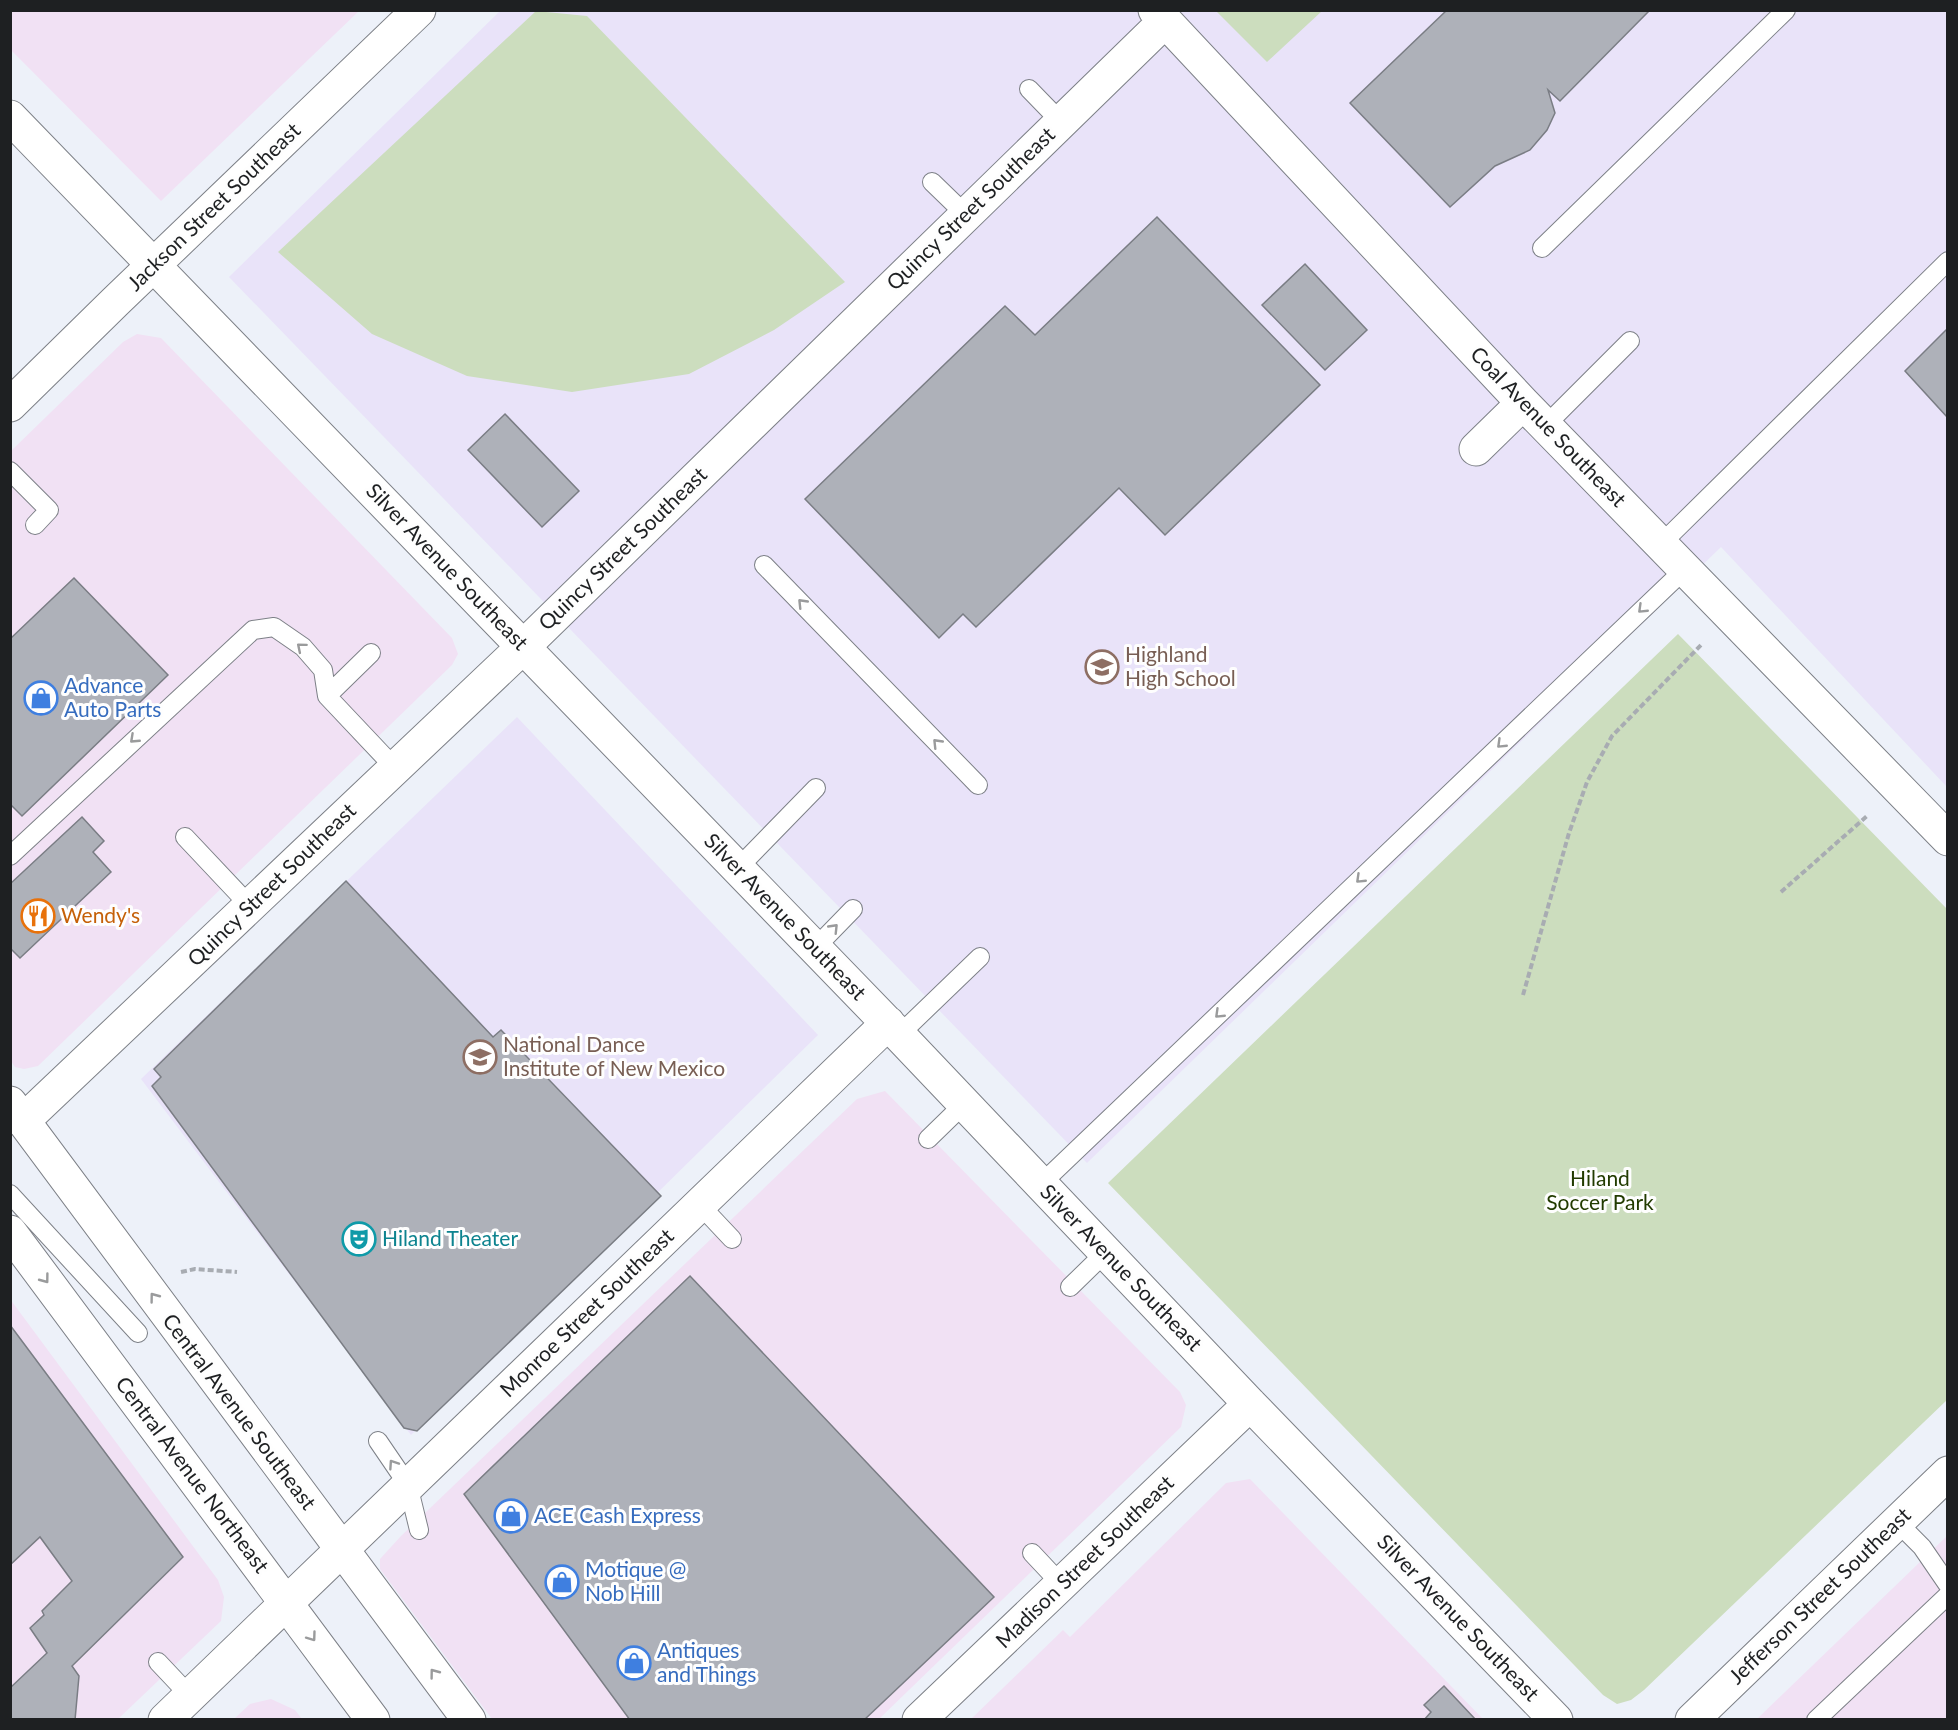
<svg xmlns="http://www.w3.org/2000/svg" width="1958" height="1730" viewBox="0 0 1958 1730" font-family="Lato,sans-serif">
<style>
.commercial{fill:#f1e1f4}
.education{fill:#e9e3f9}
.green{fill:#ccddbe}
.building{fill:#aeb1b9;stroke:#7a7d84;stroke-width:1.5}
.lines{fill:none;stroke-linecap:round;stroke-linejoin:round}
.lane-casing{stroke:#7d8087;stroke-width:20}
.street-casing{stroke:#7d8087;stroke-width:35}
.primary-casing{stroke:#7d8087;stroke-width:35}
.path{stroke:#a8acb2;stroke-width:4;stroke-dasharray:6 3;stroke-linecap:butt}
.lane{stroke:#fff;stroke-width:18}
.street{stroke:#fff;stroke-width:33}
.primary{stroke:#fff;stroke-width:33}
.oneway{stroke:#9a9b9c}
.labels{text-anchor:middle;stroke-width:6;stroke-linejoin:round;paint-order:stroke}
.street-label{font-size:21px;fill:#1e2022;stroke:#fefefe}
.education-label{font-size:21px;fill:#785e54;stroke:#fefefe;text-anchor:start}
.shop-label{font-size:21px;fill:#366cbe;stroke:#fefefe;text-anchor:start}
.food-label{font-size:21px;fill:#c56008;stroke:#fefefe;text-anchor:start}
.park-label{font-size:21px;fill:#223b00;stroke:#fefefe}
.culture-label{font-size:21px;fill:#0d838f;stroke:#fefefe;text-anchor:start}
</style>
<rect width="100%" height="100%" fill="#edf1f9"/>
<path class="commercial" d="M10,11L11,10L359,11L161,201L11,50Z
M137,334L161,338L452,638L458,654L452,665L38,1066L24,1069L15,1067L11,1061V451L123,342Z
M885,1091L1180,1392L1186,1405L1181,1427L879,1719H492L380,1569V1559L401,1536L857,1099Z
M10,1299L218,1580L224,1597L221,1621L118,1719H11Z
M1250,1479L1483,1719L970,1720L1063,1630L1070,1637L1226,1483Z
M1947,1536V1719H1757Z
M271,1699L295,1710L302,1719H234L250,1704Z"/>
<path class="education" d="M500,11H1947V787L1721,547L1087,1163L229,277Z
M517,717L818,1035L411,1435L141,1079Z"/>
<path class="green" d="M536,11L587,16L845,282L774,330L689,374L572,392L467,376L372,334L278,252Z
M1216,11H1322L1267,62Z
M1678,634L1947,909V1400L1644,1690L1631,1700L1617,1704L1603,1695L1108,1183Z"/>
<path class="building" d="M1447,10H1650L1560,101L1548,90L1555,113L1547,130L1530,150L1495,166L1450,207L1350,103Z
M1157,217L1320,385L1165,535L1119,488L976,627L963,614L939,638L805,499L1005,306L1035,335Z
M1305,264L1367,330L1325,370L1262,305Z
M1948,328V418L1905,371Z
M505,414L579,491L542,527L468,450Z
M74,578L168,675L22,816L10,804V639Z
M82,817L104,841L93,852L111,872L20,958L10,948V884Z
M346,881L493,1037L501,1030L661,1196L417,1431L404,1428L152,1086L161,1077L154,1069Z
M690,1276L994,1597L864,1720H630L464,1494Z
M10,1325L183,1557L72,1666L79,1676L75,1720H10V1688L47,1653L30,1628L44,1615L42,1611L72,1581L40,1537L10,1565Z
M1444,1686L1476,1720H1424L1431,1712L1424,1705Z"/>
<g class="lines">
<g class="lane-casing">
<path id="lane" d="M1029,89L1061,122
M932,182L965,214
M1542,248L1786,10
M1545,426L1630,341
M10,471L49,510L35,525
M1661,544L1948,261
M764,565L978,785
M327,696L371,653
M185,837L250,906
M10,856L253,630L274,627L303,647L323,670L327,696L395,768
M738,868L816,788
M815,948L853,909
M899,1035L980,957
M928,1139L964,1104
M1041,1184L1685,569
M10,1194L138,1333
M700,1205L732,1239
M1070,1287L1106,1252
M378,1441L408,1485L419,1530
M1897,1522L1922,1547L1948,1585
M1032,1553L1061,1584
M158,1662L190,1696
M1816,1720L1948,1595"/>
</g>
<g class="street-casing">
<path id="street" d="M1155,10L1523,403L1948,839
M10,117L899,1035L1250,1404L1556,1720
M10,405L115,302L419,10
M1476,449L1523,403
M23,1121L524,646L1165,21
M165,1720L888,1023
M919,1720L1250,1404
M1692,1720L1948,1473"/>
</g>
<g class="primary-casing">
<path id="primary" d="M10,1103L469,1720
M10,1232L373,1720"/>
</g>
<path class="path" d="M1781,892L1867,816
M1523,995L1569,833L1587,782L1612,736L1701,645
M181,1272L195,1269L237,1272"/>
<use href="#lane" class="lane"/>
<use href="#street" class="street"/>
<use href="#primary" class="primary"/>
</g>
<defs><path id="oneway-chevron" d="M-2-3.5L2.5 0L-2 3.5" fill="none" stroke-width="1.6" stroke-linecap="round" stroke-linejoin="round" transform="scale(1.5)"/></defs>
<g class="oneway">
<use href="#oneway-chevron" transform="translate(802 603) rotate(-134)"/>
<use href="#oneway-chevron" transform="translate(1642 609) rotate(136)"/>
<use href="#oneway-chevron" transform="translate(301 647) rotate(-140)"/>
<use href="#oneway-chevron" transform="translate(134 739) rotate(137)"/>
<use href="#oneway-chevron" transform="translate(937 743) rotate(-134)"/>
<use href="#oneway-chevron" transform="translate(1501 744) rotate(136)"/>
<use href="#oneway-chevron" transform="translate(1360 879) rotate(136)"/>
<use href="#oneway-chevron" transform="translate(834 928) rotate(-46)"/>
<use href="#oneway-chevron" transform="translate(1219 1014) rotate(136)"/>
<use href="#oneway-chevron" transform="translate(45 1279) rotate(53)"/>
<use href="#oneway-chevron" transform="translate(154 1297) rotate(-127)"/>
<use href="#oneway-chevron" transform="translate(393 1464) rotate(-124)"/>
<use href="#oneway-chevron" transform="translate(312 1637) rotate(54)"/>
<use href="#oneway-chevron" transform="translate(434 1673) rotate(-127)"/>
</g>
<defs>
<g id="school-ring" transform="scale(1.725)"><circle r="9.5" fill="#fefefe" stroke="#8d6e63" stroke-width="1.5"/><path d="M0-5L7-2L0 1L-7-2ZM-4 1L0 2.5L4 1V4Q0 6-4 4Z" fill="#8d6e63"/></g>
<g id="shop-ring" transform="scale(1.725)"><circle r="9.5" fill="#fefefe" stroke="#3f7fe0" stroke-width="1.5"/><path d="M-5-2.5h2.3a2.7 3.5 0 0 1 5.4 0H5L5.5 6h-11ZM-1.5-2.5h3a1.5 2.3 0 0 0-3 0Z" fill="#3f7fe0"/></g>
<g id="restaurant-ring" transform="scale(1.725)"><circle r="9.5" fill="#fefefe" stroke="#e8710a" stroke-width="1.5"/><path d="M-5-6h1v4h1v-4h1v4h1v-4h1v5L-1.5 .5V6h-2V.5L-5-1ZM5-6V6H3V1.5H1.5Q1.5-4 5-6Z" fill="#e8710a"/></g>
<g id="theatre-ring" transform="scale(1.725)"><circle r="9.5" fill="#fefefe" stroke="#0f9aa8" stroke-width="1.5"/><path d="M-5-5.5Q0-4 5-5.5V0Q5 5 0 6Q-5 5-5 0ZM-3.3-2.5H-1v1.5H-3.3ZM1-2.5H3.3v1.5H1ZM-2.8 1Q0 5.5 2.8 1Z" fill="#0f9aa8"/></g>
</defs>
<g fill-rule="evenodd">
<use href="#school-ring" x="1102" y="667"/>
<use href="#shop-ring" x="41" y="698"/>
<use href="#restaurant-ring" x="38" y="916"/>
<use href="#school-ring" x="480" y="1057"/>
<use href="#theatre-ring" x="359" y="1239"/>
<use href="#shop-ring" x="511" y="1516"/>
<use href="#shop-ring" x="562" y="1582"/>
<use href="#shop-ring" x="634" y="1663"/>
</g>
<g class="labels">
<g class="street-label">
<text transform="translate(214 207) rotate(-44)" y="7">Jackson Street Southeast</text>
<text transform="translate(971 209) rotate(-44)" y="7">Quincy Street Southeast</text>
<text transform="translate(1548 427) rotate(46)" y="7">Coal Avenue Southeast</text>
<text transform="translate(623 549) rotate(-44)" y="7">Quincy Street Southeast</text>
<text transform="translate(447 567) rotate(46)" y="7">Silver Avenue Southeast</text>
<text transform="translate(272 885) rotate(-44)" y="7">Quincy Street Southeast</text>
<text transform="translate(785 917) rotate(46)" y="7">Silver Avenue Southeast</text>
<text transform="translate(1121 1268) rotate(46)" y="7">Silver Avenue Southeast</text>
<text transform="translate(587 1313) rotate(-44)" y="7">Monroe Street Southeast</text>
<text transform="translate(239 1412) rotate(53)" y="7">Central Avenue Southeast</text>
<text transform="translate(192 1475) rotate(53)" y="7">Central Avenue Northeast</text>
<text transform="translate(1085 1562) rotate(-44)" y="7">Madison Street Southeast</text>
<text transform="translate(1820 1596) rotate(-44)" y="7">Jefferson Street Southeast</text>
<text transform="translate(1458 1618) rotate(46)" y="7">Silver Avenue Southeast</text>
</g>
<g class="education-label">
<text x="1125" y="662">Highland<tspan x="1125" dy="24">High School</tspan></text>
<text x="503" y="1052">National Dance<tspan x="503" dy="24">Institute of New Mexico</tspan></text>
</g>
<g class="shop-label">
<text x="64" y="693">Advance<tspan x="64" dy="24">Auto Parts</tspan></text>
<text x="534" y="1523">ACE Cash Express</text>
<text x="585" y="1577">Motique @<tspan x="585" dy="24">Nob Hill</tspan></text>
<text x="657" y="1658">Antiques<tspan x="657" dy="24">and Things</tspan></text>
</g>
<g class="food-label">
<text x="61" y="923">Wendy's</text>
</g>
<g class="park-label">
<text x="1600" y="1186">Hiland<tspan x="1600" dy="24">Soccer Park</tspan></text>
</g>
<g class="culture-label">
<text x="382" y="1246">Hiland Theater</text>
</g>
</g>
<rect width="1958" height="1730" fill="none" stroke="#1e2022" stroke-width="24"/>
</svg>
